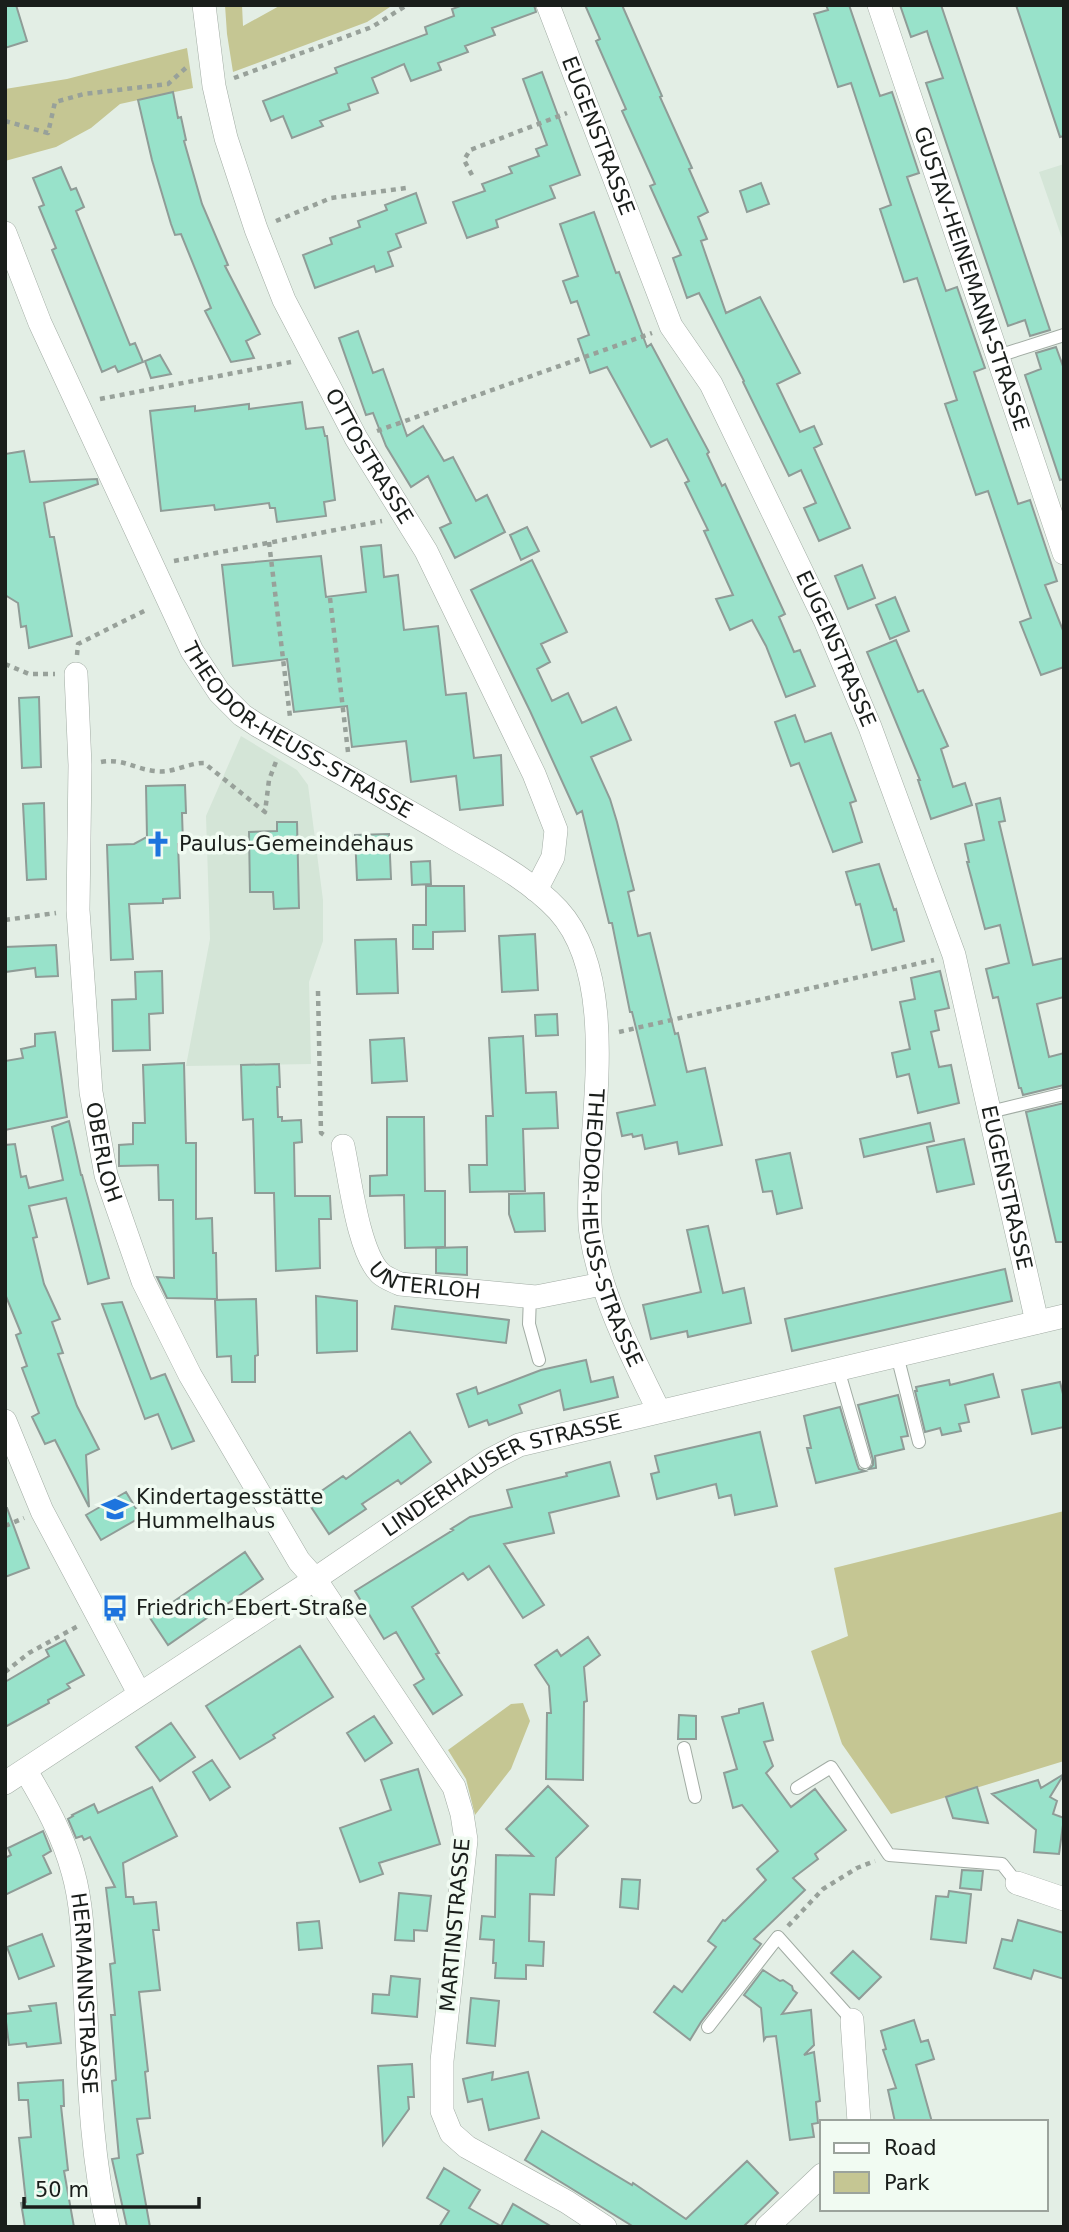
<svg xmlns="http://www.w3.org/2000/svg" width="1069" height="2232" viewBox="0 0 1069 2232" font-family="'DejaVu Sans',sans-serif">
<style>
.built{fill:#d4e5d7}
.green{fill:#c5c693}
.building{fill:#98e2ca;stroke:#8f9c97;stroke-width:2}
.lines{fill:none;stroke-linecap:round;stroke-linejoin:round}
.service-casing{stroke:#a2aca4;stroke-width:14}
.minor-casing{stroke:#a2aca4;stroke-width:24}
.path{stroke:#98a19a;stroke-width:4.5;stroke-dasharray:5 5;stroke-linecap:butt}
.service{stroke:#fff;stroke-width:12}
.minor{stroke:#fff;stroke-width:23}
.labels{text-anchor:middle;stroke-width:7;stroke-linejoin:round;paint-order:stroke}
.street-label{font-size:21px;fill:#1a1e1b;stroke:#f1fbf2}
.poi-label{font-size:21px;fill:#1a1e1b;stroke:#f1fbf2;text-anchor:start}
</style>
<rect width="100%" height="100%" fill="#e3eee5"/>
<path class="built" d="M1064,164V244L1039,172Z
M241,736L297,770L308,785L323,900V941L309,982L311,1064L186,1066L210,939L206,816Z"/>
<path class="green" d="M225,5H242L243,26L281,5H393L367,22L233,72L227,34Z
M187,48L193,88L120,104L91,128L56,147L5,161V89L67,79Z
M1064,1511V1761L891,1814L842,1744L811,1651L848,1636L834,1568Z
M523,1703L530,1721L511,1769L475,1815L466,1779L448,1750L511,1704Z"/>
<path class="building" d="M5,5H16L27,41L5,48Z
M463,5H534L536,12L492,28L495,35L465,46L468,52L438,63L441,70L411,81L404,64L372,78L378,93L348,104L350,110L320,121L323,126L292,138L283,116L271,121L263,101L337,73L335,68L427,34L425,27L454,16L452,9Z
M585,5H622L662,96L660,97L692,168L689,169L708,212L698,217L707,239L701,241L726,313L760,297L800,373L777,384L800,432L814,426L822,444L814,448L850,528L819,541L804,508L816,503L801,470L789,476L743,382L744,381L699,293L687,298L673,258L681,255L650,186L655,184L622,111L626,109L596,41L600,39Z
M826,5H849L880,96L892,92L919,173L907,177L946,291L957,287L985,368L974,372L1018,504L1030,500L1057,581L1045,585L1064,633V667L1041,675L1020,622L1031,618L988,491L976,495L945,404L957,400L917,278L904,282L880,209L891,205L851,83L838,87L814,14L828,10Z
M900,5H941L1050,330L1030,336L1025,320L1008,326L926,83L943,78L930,41L927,31L911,37Z
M1016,5H1064V136L1060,137Z
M542,72L580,175L550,186L555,198L496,220L498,227L467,238L453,202L485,191L482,184L512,173L509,167L539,156L536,149L547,145L523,79Z
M173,92L178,118L181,117L186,140L184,141L202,204L228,265L225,266L260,334L246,341L254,358L231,362L205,311L211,308L181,234L175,235L171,224L152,160L138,100Z
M61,167L71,190L76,188L84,207L76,211L130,345L135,343L143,362L118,372L115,366L102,372L52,250L56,248L39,207L44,205L33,178Z
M761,183L769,204L747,212L740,191Z
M416,193L426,223L396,234L401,247L388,252L393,266L376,272L374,266L315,288L303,255L332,244L330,238L360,227L358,221L387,210L385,205Z
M594,212L616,273L619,272L647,347L651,344L709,452L707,454L722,486L725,484L785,614L779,617L794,652L800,650L815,686L786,697L766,646L752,620L730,630L716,599L733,595L704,531L708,530L685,483L689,481L667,439L651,447L607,367L590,373L578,339L589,335L577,301L571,303L563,281L578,276L560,224Z
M358,331L373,373L383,369L407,436L423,426L444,461L453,457L476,501L487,495L505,532L455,558L440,528L451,523L428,476L411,487L386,446L373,413L366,415L339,338Z
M1056,347L1064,369V479L1060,480L1025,375L1041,369L1036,353Z
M160,355L171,374L151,378L145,361Z
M302,402L306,429L323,427L325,436H327L335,500L324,502L326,516L277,522L275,508H270L269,503L215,510L214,505L161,511L150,411L195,406V411L249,404V409Z
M24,451L30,482L97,479L98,484L44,503L50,537H54L72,636L29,648L26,626L21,627L18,603L5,595V454Z
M527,527L539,551L521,560L510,535Z
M381,545L384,577L398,575L404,630L438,626L446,695L466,693L474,758L501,755L503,805L460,810L456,776L411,782L406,741L352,747L347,706L294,712L287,659L233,666L222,565L321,556L326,597L366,592L361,547Z
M532,560L567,632L541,644L550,662L537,669L552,701L568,693L582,723L616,707L631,740L591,757L610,799L617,822L634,890L628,892L638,936L650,933L675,1034L678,1033L687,1072L705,1068L722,1145L679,1154L677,1142L645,1149L642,1135L633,1137L632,1134L622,1136L617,1113L655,1105L632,1012H630L612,923H609L582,811L577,814L530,711L471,590Z
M862,565L875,598L848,609L835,576Z
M895,597L909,631L890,639L876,605Z
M896,640L918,692L923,690L948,746L941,749L953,787L965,783L972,805L931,819L918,780H920L867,652Z
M39,697L41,767L22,768L19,698Z
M795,715L805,742L831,733L856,801L850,803L862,842L833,852L799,763L791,766L775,722Z
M185,785L186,813H182L183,844H178L180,898L163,899V903L129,904L133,959L111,960L107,845L134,844L147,837L146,786Z
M1000,798L1005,821L999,822L1033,965L1064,958V997L1037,1004L1049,1057L1064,1053V1085L1023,1095L1021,1088H1019L998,997L993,998L986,969L1009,963L1000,925L985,929L967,862H969L965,844L984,840L976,804Z
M44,803L46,879L27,880L23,804Z
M277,822H297L299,908L274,909L273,892H250L249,832L277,831Z
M389,834L391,879L357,880L355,835Z
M430,861L431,884L412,885L411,862Z
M879,864L894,910L896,909L904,941L872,950L860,904L856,905L846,872Z
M426,886H464L465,931L433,932V949H413V925H426Z
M535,934L538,990L502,992L499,936Z
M396,939L398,993L357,994L355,940Z
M56,945L58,976L36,977L35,968L5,972V947Z
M162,971L163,1013L149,1014L150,1050L113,1051L112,1000L136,999L135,972Z
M940,971L949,1008L935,1011L939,1030L931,1032L939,1067L951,1065L959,1103L918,1113L909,1074L897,1077L892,1053L910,1049L900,1002L915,999L911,978Z
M557,1014L558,1035L536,1036L535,1015Z
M55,1032L67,1117L5,1130V1061L23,1058L21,1049L35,1046V1034Z
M523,1036L526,1093L556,1092L558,1128L523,1129L525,1191L470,1192L469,1165H487L486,1116H493L489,1038Z
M404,1038L407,1081L372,1083L370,1040Z
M184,1063L186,1143H196V1219L212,1218L213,1253H216L217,1299L167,1298L157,1277L174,1278L173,1200H159L158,1165L119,1166V1145L133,1144V1123H145L143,1065Z
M279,1064L280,1087H277L278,1117H282V1121L301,1120L302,1142L294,1143L295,1196H330L331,1219H319L320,1268L276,1271L274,1193H255L253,1119L243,1120L241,1065Z
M1064,1103V1242H1056L1026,1112Z
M387,1117H424L425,1191H445V1247L405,1248L404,1195L370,1196V1176L387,1175Z
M69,1121L81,1175H82L109,1278L88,1284L66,1198L29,1206L37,1237L33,1238L44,1284L60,1319L52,1322L63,1353L58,1354L77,1406L99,1449L86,1455L89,1507L55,1440L45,1444L32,1417L39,1413L22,1368L27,1366L16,1335L21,1333L5,1294V1145L15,1144L21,1177L26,1176L29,1188L63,1180L52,1127Z
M930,1123L934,1141L864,1157L860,1139Z
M964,1139L974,1184L937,1192L927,1147Z
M790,1153L802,1208L777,1214L772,1191L763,1192L756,1160Z
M544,1193L545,1231L515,1232L509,1214V1194Z
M708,1226L723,1293L744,1288L751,1323L688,1337L687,1331L651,1339L643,1305L701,1292L687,1230Z
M467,1247V1275L436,1273V1248Z
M1005,1269L1012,1301L792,1351L785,1319Z
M316,1296L357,1301V1351L317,1353Z
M256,1299L258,1355L255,1356V1382H232L231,1356L217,1357L215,1300Z
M122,1302L151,1379L165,1374L194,1441L172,1449L158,1414L145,1419L102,1304Z
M395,1306L509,1320L506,1343L392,1329Z
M586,1360L591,1382L613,1377L618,1397L564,1410L560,1390L519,1405L522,1413L489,1425L487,1420L469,1427L457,1394L476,1387L478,1394L541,1370Z
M993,1374L999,1397L965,1405L969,1422L959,1424L961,1431L942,1435L940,1428L925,1432L915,1391H917L916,1387L949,1380L950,1385Z
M1060,1382L1064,1398V1427L1032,1434L1022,1390Z
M898,1395L908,1436L901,1437L904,1449L875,1456L876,1468L869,1469L873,1465V1460L858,1405Z
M840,1407L857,1464L859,1469L865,1471L816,1483L807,1448H811L804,1416Z
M410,1432L431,1462L401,1484L398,1480L362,1504L366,1509L329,1534L307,1501L343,1476L346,1479Z
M760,1432L777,1506L735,1515L731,1495L719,1498L716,1484L657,1499L651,1474L659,1472L655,1456Z
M610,1462L619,1496L549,1513L554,1533L504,1544L544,1605L523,1618L489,1566L468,1580L463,1573L412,1607L439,1653L436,1654L462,1695L433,1714L414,1685L424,1679L396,1632L384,1639L355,1591L453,1530L451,1529L470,1517L512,1507L507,1490L567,1476L566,1473Z
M126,1492L141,1517L101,1540L86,1515Z
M5,1508H7L29,1568L5,1577Z
M245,1552L263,1579L168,1645L150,1618Z
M588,1637L600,1655L584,1667L587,1701L584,1702L583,1780L546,1779L547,1713H551L549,1686L535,1665L557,1650L561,1656Z
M65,1640L84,1675L67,1684L70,1688L48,1700L49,1703L5,1727V1682L49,1656L46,1650Z
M300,1646L333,1697L273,1735L275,1738L240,1759L206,1706Z
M763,1703L773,1740L764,1742L773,1766L766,1773L791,1807L815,1789L846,1830L815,1854L818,1859L793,1878L805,1890L754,1939L761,1944L701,2022L690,2040L654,2012L674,1986L682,1992L716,1947L708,1941L723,1920L725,1921L766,1880L757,1869L778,1851L742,1805L733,1808L724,1773L737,1769L722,1717L739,1713V1709Z
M679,1715L696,1716V1739H678Z
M374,1716L392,1743L365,1761L347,1733Z
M171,1723L195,1757L160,1781L136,1747Z
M212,1760L230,1787L210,1800L193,1772Z
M418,1769L440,1844L379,1863L383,1874L360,1882L340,1828L391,1810L381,1780Z
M1064,1774L1050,1797L1057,1801L1053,1814L1064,1818L1059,1854L1034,1852L1036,1830L992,1794L1038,1780L1041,1788Z
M548,1786L588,1826L556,1858L554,1895L530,1894L529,1941L544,1942L543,1966L526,1965V1979L495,1978L496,1963H493L494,1940L480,1939L482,1916L495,1917L496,1855L533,1856L506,1829Z
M152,1787L177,1836L123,1863L126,1897H133L134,1904L156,1902L159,1930H153L160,1990L139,1992L148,2071L145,2072L150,2118L137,2119L143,2153L137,2155L150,2227H127L112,2159L119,2158L112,2081L116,2080L111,2015H115L110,1964L115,1963L106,1888L115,1887L90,1837L84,1840L82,1836L76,1838L68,1819L73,1816L72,1815L94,1804L98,1813Z
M977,1787L988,1823L953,1818L946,1797Z
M43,1831L51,1851L43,1856L51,1873L5,1895V1858L11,1855L8,1848Z
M962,1870L983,1871L981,1890L960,1888Z
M622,1879L640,1880L638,1909L620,1907Z
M949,1891L971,1894L966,1943L931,1939L936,1896L948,1897Z
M399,1893L431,1896L427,1931L414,1930V1941L395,1940Z
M1018,1920L1064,1933V1979L1034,1970L1031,1979L994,1968L1002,1939L1012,1941Z
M319,1921L322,1948L299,1950L297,1923Z
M42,1934L54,1966L19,1979L7,1947Z
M853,1951L881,1977L859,1999L831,1973Z
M763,1970L780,1981L783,1980L792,1986L793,1990L797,1993L782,2014L811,2010L814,2045L804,2055L814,2052L820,2101L816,2102L818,2123L812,2124L814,2137L790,2140L776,2036L766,2037L764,2040L761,2008L744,1995Z
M391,1976L420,1979L417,2017L372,2013L373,1994L389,1995Z
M471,1998L499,2001L495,2046L467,2043Z
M56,2003L61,2043L27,2047L26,2043L9,2045L5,2014L31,2011L29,2006Z
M914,2020L921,2042L928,2040L934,2059L916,2065L932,2122H895L888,2090L896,2088L883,2050L886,2049L881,2031Z
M412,2064L414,2097H408L409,2109L383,2145L378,2066Z
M493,2072L492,2080L528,2072L539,2118L489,2130L482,2099L468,2102L463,2079Z
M63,2080L64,2106H61L68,2170L64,2171L74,2227H25L21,2203L26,2202L19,2138L31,2137L28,2100H19L18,2083Z
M542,2131L632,2185L633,2183L686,2219L747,2161L778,2193L743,2227H634L525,2160Z
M444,2168L480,2190L469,2208L501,2226L513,2204L552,2227H439L449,2211L427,2198Z"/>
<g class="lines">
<g class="service-casing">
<path id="service" d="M998,356L1064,335
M990,1112L1064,1094
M530,1296L529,1324L539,1360
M897,1355L919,1442
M838,1369L865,1462
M684,1748L695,1797
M797,1788L831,1767L889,1855L1002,1864L1017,1883
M708,2027L778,1937L852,2020"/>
</g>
<g class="minor-casing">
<g id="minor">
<path id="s1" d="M204,5L214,86L226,138L256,229L284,300L356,438L426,551L534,774L556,830L553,857L536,890"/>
<path id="s2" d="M548,5L671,326L711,384L825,620L870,727L954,955L1037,1322"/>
<path id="s3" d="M879,5L1064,553"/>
<path id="s4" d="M5,233L40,323L192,651L219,692L242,715L257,725C321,762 386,798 449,835C486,857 528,878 558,910C614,971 595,1093 591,1171C590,1191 588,1214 591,1234C601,1297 631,1354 659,1411"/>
<path id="s5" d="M76,674L80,765L78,910L91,1092L106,1175L143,1281L190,1375L299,1561L315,1579L454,1787L462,1814L466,1840L442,2061V2111L451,2133L467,2147L567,2202L605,2227"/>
<path id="s6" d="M343,1146C350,1178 358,1251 380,1273C385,1278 394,1281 400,1284L536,1297L602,1284"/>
<path d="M5,1421L42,1511L139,1693"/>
<path id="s7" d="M26,1771C45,1803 63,1835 73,1872C84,1911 83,1952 85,1993C89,2071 90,2151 108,2227"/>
<path id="s8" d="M5,1783L315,1579L490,1460L519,1445L1064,1316"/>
<path d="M1017,1883L1064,1899"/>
<path d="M852,2020L859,2122"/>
<path d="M767,2227L822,2175"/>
</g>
</g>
<path class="path" d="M234,78L372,27L407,5
M5,121L48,133L55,102L84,94L168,84L189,65
M472,175L464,160L470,150L567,113
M276,221L331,198L406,188
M100,399L291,362
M377,431L652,333
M269,542L290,717
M174,561L382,521
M330,598L348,752
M77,655L78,644L148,609
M5,664L29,674H55
M101,762C123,758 134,769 155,771C172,774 187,763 204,763L265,812L269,780L277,759
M5,920L56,913
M318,991L321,1133L324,1135
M619,1032L934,960
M5,1526L24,1518
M5,1672L29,1653L78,1626
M788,1926L823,1889L857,1868L875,1861"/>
<use href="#service" class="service"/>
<use href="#minor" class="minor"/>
</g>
<defs>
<g id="church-bare" transform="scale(2.1)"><path d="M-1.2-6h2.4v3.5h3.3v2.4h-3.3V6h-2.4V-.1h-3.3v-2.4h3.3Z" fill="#1d74de" stroke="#f1fbf2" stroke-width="2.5" paint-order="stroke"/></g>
<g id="school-bare" transform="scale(2.1)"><path d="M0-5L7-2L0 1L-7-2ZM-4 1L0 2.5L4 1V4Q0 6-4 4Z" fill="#1d74de" stroke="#f1fbf2" stroke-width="2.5" paint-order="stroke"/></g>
<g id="bus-bare" transform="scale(2.1)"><path d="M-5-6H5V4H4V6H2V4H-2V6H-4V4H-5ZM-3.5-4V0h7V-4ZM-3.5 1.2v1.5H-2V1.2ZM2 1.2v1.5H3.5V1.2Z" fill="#1d74de" stroke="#f1fbf2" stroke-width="2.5" paint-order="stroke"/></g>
</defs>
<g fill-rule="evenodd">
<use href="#church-bare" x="158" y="844"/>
<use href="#school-bare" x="115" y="1509"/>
<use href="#bus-bare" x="115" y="1608"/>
</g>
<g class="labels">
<g class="street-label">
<text dy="7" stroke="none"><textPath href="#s2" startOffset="140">EUGENSTRASSE</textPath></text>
<text dy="7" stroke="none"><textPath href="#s3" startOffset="289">GUSTAV-HEINEMANN-STRASSE</textPath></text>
<text dy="7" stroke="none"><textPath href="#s1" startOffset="485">OTTOSTRASSE</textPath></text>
<text dy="7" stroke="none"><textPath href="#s2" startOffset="707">EUGENSTRASSE</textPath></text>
<text dy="7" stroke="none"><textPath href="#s4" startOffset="592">THEODOR-HEUSS-STRASSE</textPath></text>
<text dy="7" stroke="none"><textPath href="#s5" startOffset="480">OBERLOH</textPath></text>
<text dy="7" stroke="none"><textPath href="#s2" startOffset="1274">EUGENSTRASSE</textPath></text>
<text dy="7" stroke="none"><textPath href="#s4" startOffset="1242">THEODOR-HEUSS-STRASSE</textPath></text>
<text dy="7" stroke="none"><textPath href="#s6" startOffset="180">UNTERLOH</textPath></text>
<text dy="7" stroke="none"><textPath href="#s8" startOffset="588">LINDERHAUSER STRASSE</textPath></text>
<text transform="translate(455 1925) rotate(-85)" y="7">MARTINSTRASSE</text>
<text dy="7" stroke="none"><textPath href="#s7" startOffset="234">HERMANNSTRASSE</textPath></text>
</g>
<g class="poi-label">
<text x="179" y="851">Paulus-Gemeindehaus</text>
<text x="136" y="1504">Kindertagesstätte<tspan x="136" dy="24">Hummelhaus</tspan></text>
<text x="136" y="1615">Friedrich-Ebert-Straße</text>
</g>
</g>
<rect width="1069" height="2232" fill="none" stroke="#1a1e1b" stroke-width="14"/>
<rect x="820" y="2120" width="228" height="91" fill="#f1fbf2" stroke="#9ba39c" stroke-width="2"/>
<rect x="834" y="2143" width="35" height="10" fill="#ffffff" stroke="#9ba39c" stroke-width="2"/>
<text x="884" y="2155" font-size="21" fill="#1a1e1b">Road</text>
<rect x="834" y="2172" width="35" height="21" fill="#c5c693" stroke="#9ba39c" stroke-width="2"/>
<text x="884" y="2190" font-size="21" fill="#1a1e1b">Park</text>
<path d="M24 2197v10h175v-10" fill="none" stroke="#1a1e1b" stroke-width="3.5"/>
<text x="35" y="2197" font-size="21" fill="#1a1e1b" stroke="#f1fbf2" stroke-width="5" paint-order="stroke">50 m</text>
</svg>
